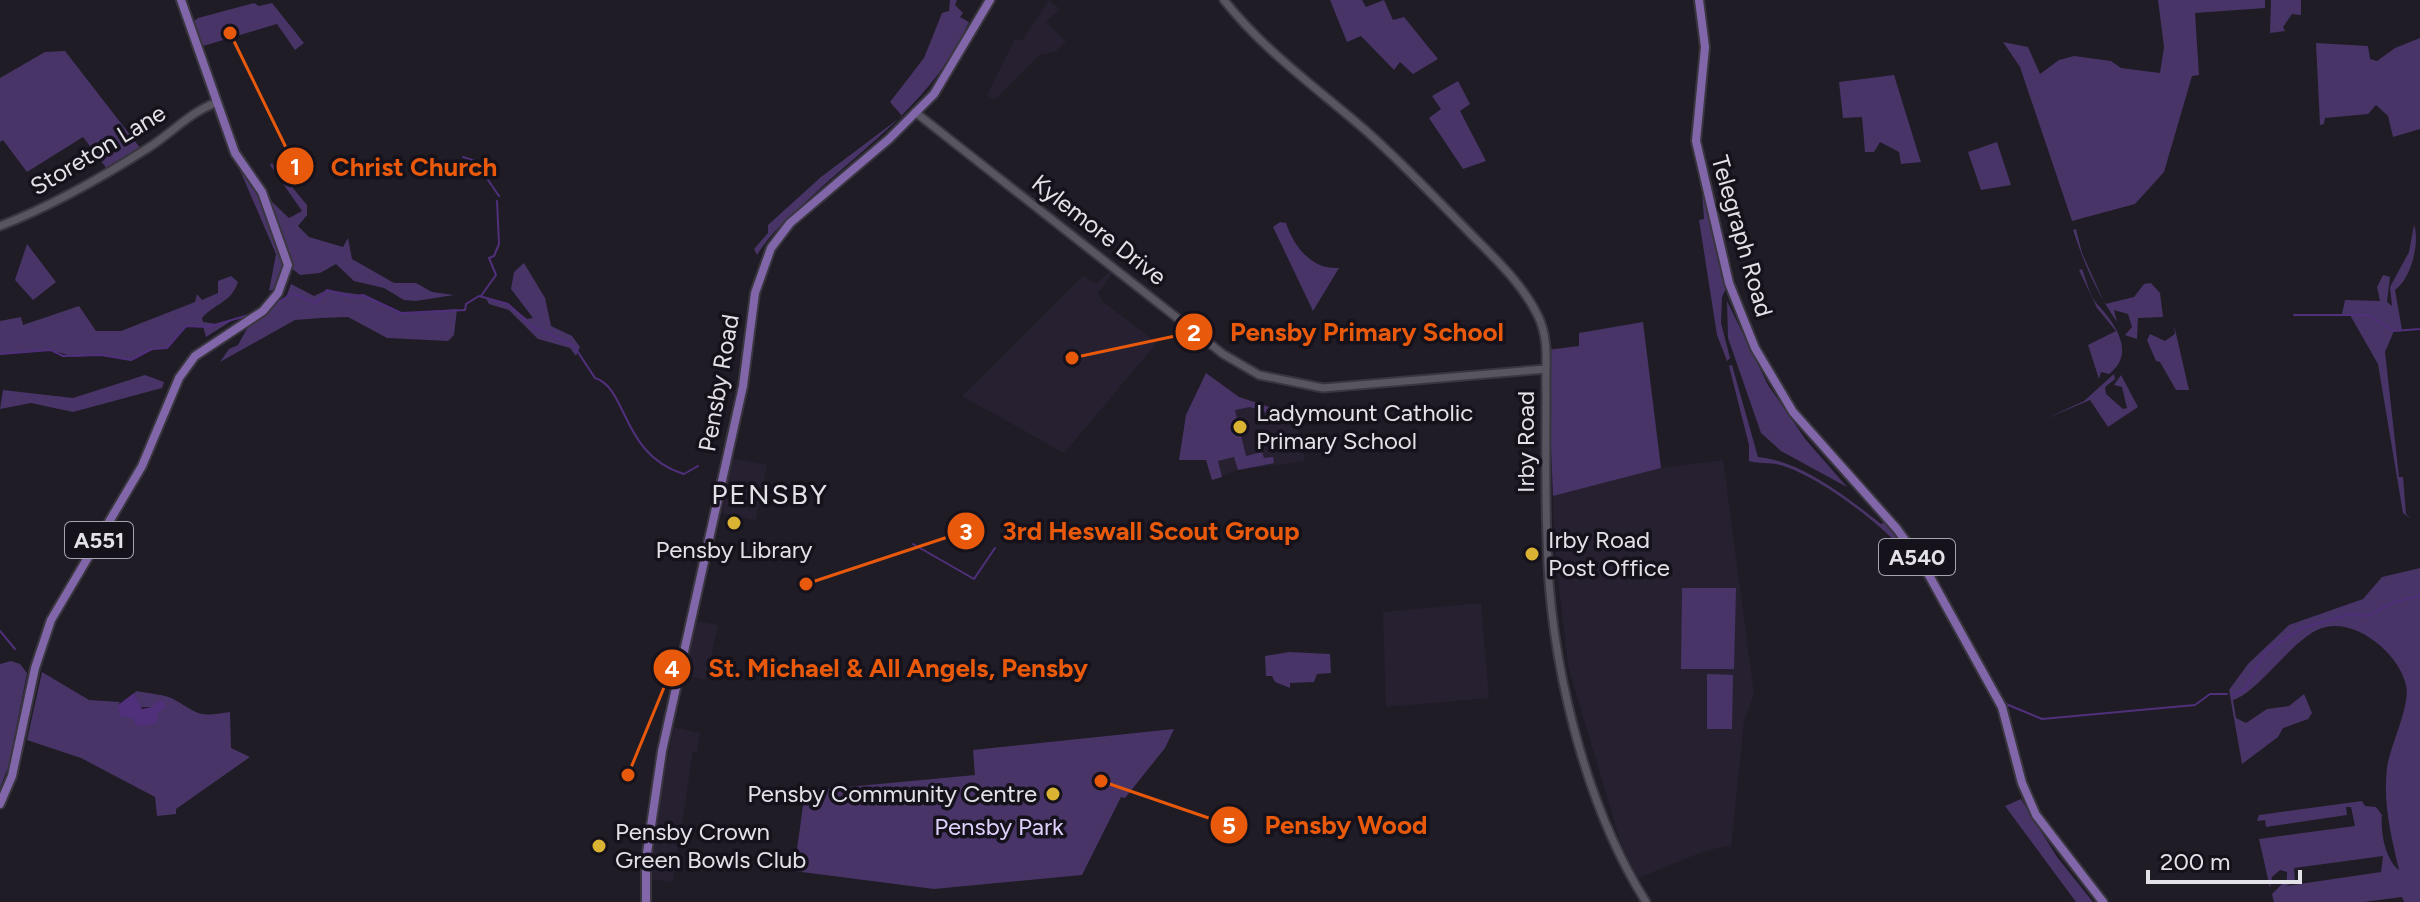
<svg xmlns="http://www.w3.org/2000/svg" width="2420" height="902" viewBox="0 0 2420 902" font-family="Figtree,sans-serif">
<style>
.built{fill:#262030}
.green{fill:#483467;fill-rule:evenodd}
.water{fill:#502f7b}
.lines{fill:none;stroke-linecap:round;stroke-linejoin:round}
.stream{stroke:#502f7b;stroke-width:2}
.minor-casing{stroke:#39363f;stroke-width:11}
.major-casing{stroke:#39363f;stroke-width:12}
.minor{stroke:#585460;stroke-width:7}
.major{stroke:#8167a9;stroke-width:8}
.poi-dot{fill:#dab333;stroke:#16121c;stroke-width:3}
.labels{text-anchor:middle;stroke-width:7;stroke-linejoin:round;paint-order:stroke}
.shield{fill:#16121c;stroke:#a6a4ac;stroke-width:2}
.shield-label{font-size:22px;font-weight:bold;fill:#e4e2e9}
.street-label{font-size:24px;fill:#e4e2e9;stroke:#16121c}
.poi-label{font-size:24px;fill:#e4e2e9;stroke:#16121c;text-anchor:start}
.park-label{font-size:24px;fill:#dfd1fd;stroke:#16121c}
.quarter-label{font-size:28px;letter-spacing:2px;fill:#e4e2e9;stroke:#16121c}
.leader{fill:none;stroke:#e8590c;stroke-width:3}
.callout-dot{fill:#e8590c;stroke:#16121c;stroke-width:3}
.mark-label{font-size:24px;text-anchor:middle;font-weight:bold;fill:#fff}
.callout-label{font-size:26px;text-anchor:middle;font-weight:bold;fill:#e8590c;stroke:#16121c;stroke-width:7;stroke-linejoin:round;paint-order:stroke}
</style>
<rect width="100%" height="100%" fill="#1f1c26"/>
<path class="built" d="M1049,0L1060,9L1046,22L1066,41L1055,52L1039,55L994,100L987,95L1015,39L1022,41Z
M1109,272L1112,274L1098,293L1102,301L1157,343L1064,453L962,396L1083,276L1096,284Z
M1206,373L1225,389L1256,405L1294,413L1305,461L1238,470L1212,480L1206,460H1179L1186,415Z
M733,458L767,465L756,520L722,513Z
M1723,460L1754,694L1744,722L1731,848L1727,846L1705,851L1638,878L1620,841L1568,666L1555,552L1553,496L1661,468Z
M1481,603L1489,698L1386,707L1383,612Z
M695,621L718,625L706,680L685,675Z
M674,727L700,733L697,752H693L673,882L649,879L653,829Z"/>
<path class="green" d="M950,0H957L955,5L963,13L960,17L969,22C935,98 872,141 812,196C792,215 771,232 757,255L754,249L768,233V225L821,177L902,116L890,102L924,58L942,13L949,11Z
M1330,0H1362L1366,7L1384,0L1393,20L1404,17L1438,59L1413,74L1400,62L1394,70L1361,36L1347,42Z
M2158,0H2265V8L2195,13L2199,75L2192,76L2164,172L2135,204L2072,221L2020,67L2003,42L2028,47L2040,74L2059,60L2074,56L2111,61L2121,68L2160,73L2164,47Z
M2271,0H2301V15L2292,14L2283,27L2285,31L2270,33Z
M254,3L259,6L272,3L304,43L295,50L277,24L203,46L194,21L198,18Z
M2420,38V129L2393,137L2388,116L2376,105L2368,114L2325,118L2324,124L2320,125L2316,43L2368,46L2370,59L2377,61L2395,48Z
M65,51L141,149L107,169L83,137L27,172L3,140L0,142V78L45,52Z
M1894,75L1919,156L1921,162L1901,164L1899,152L1880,142L1874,152H1865L1862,117L1843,118L1839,82Z
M1458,81L1470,104L1460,111L1486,161L1463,169L1429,118L1441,109L1432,96Z
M1997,142L2011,185L1981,190L1968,152Z
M272,163L307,205V215L298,226L309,237L343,247L348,238L352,259L394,283H416L432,292L454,295L416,301L404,300L384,288L354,281L336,264L320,273L300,275L291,268L269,199L289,218L302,211L270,165Z
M239,168L261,194L285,264L277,288L269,291L276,254Z
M1702,192L1727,286L1722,297L1721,323L1730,358L1727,361L1717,335L1699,220L1704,219Z
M1280,222L1286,223C1294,247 1312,270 1339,268L1313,311L1273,227Z
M2414,225C2420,241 2412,278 2395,290L2402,330L2394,331L2385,352L2399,477H2403L2406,514L2411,519L2403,513L2378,364L2350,315L2342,314L2345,300L2380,301L2377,287L2383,275L2390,277L2387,302L2392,306L2390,287L2409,252Z
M2076,229L2082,253L2105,304L2134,297L2144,284L2151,283L2160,293L2163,317L2138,318L2137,339L2125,335L2132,327L2128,314L2114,310L2117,322C2097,293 2084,264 2073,230Z
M27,244L56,282L33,300L15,280Z
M524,263L545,298L551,326L572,336L580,347L576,356L570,348L538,339L509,310L489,304L486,298L508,304L527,319L533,318L511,289L514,272Z
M2082,269C2086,279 2090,297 2097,304C2114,322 2137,353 2109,374L2101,372L2099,379L2088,345L2116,331L2097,308L2079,270Z
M231,276L238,282C231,303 215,303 202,318L203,322L217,324L236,318L206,337L203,326H186L167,348L152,349L131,360L101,355L74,357L51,350L0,354V321L21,317L23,325L79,306L96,331H121L195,302L197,294L202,300L218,293V281Z
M291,284L314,296L327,290L363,295L401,313L457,309L454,335L448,341L387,338L348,317L321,318L295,320L220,362L229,349L238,345L249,325L286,297Z
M1727,301L1768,385L1806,440L1847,487L1781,451L1761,433L1728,338Z
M1643,322L1661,468L1553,496L1547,350L1579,346V333Z
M2174,325L2189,390H2176L2160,362L2156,361L2147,340L2150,334L2165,341L2175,334Z
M1732,365L1758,457C1801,461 1847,497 1881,524L1884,522L1906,549L1904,551C1879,522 1817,475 1780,465C1769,462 1759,464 1749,461V445L1729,366Z
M1206,373L1239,397L1284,412L1278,417L1250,407L1235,410L1246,456L1262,452L1264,458L1273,457L1274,463L1238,470L1234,457L1218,461L1222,477L1212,480L1206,460H1179L1186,415Z
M2114,374L2115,379L2105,387L2106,394L2123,409L2127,408L2122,387L2114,385L2121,375L2138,407L2108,427L2090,400L2045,419L2084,401Z
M145,375L164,382L162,388L73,412L31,403L0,409L3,390L73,398Z
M2420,568V902H2404L2402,897L2364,902H2274L2272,894L2287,879V872L2280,870L2272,877L2270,888L2259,839L2355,826L2351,807H2346L2347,815L2266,827L2265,820L2257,821L2259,815L2362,801L2365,806L2376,807L2382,815C2380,833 2386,860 2399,870C2391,835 2383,805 2387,768C2390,745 2411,705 2406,685C2399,653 2352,613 2317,630C2289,644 2258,692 2233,700L2236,718L2246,723L2267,709L2289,706L2304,694L2312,713L2308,719L2283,728L2278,737L2242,764L2229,690L2248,664L2289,625L2363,599L2382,577ZM2383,856L2381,872L2286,886L2295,882L2294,868Z
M1682,588H1736L1734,669H1681Z
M1289,652L1330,654L1331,673L1317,674L1314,682L1290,683V688L1275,682L1272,676H1266L1265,656Z
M11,661L20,664L27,673L9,765L0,788V664Z
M42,672L89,700L120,702L118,705L132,718L152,707H140L134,693L137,691C149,694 166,694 175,700C201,715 198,717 230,712L231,748L250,757L176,809V814L157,816L155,797L81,758L27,740Z
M1707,674L1733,675L1732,729H1707Z
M1174,729L1165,748L1125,798L1121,797L1082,875L934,889L794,871L805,791L975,775L973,750Z
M2021,799L2057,857L2093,902H2076L2005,806Z"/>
<path class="water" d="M134,693L142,709L152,707L157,701L164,702L165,708L158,713L157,723L138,727L132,718L120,716L118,705Z"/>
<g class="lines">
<path class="stream" d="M463,157L475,161L499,196
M481,296L496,275L489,258L494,256L499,244L497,201
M266,311L292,293L316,303L327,290L354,297L363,295L401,313L465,310L466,304L479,296L508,304L532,326L574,346L595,378C628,388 621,455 684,474L698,466
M2294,315H2368L2394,331L2420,329
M0,354L51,350L63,356L101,355L131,360L152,349L167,348L186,326L208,327L252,314
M913,544L974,579L995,548
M0,631L15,649
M2233,695L2245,689L2266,651L2302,628L2351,614L2368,616L2394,602L2420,596
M2006,704L2042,719L2195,705L2210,694H2227"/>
<g class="minor-casing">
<path id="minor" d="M1224,0C1263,49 1310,83 1357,123C1395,155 1430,193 1465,228C1492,256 1521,281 1538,316C1550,340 1545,367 1546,393C1546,442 1545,490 1547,539C1549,657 1583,802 1646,902
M915,112L1223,354L1259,375L1323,388L1546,369
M0,226C52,206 101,178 148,148C172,133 189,113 215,103"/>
</g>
<g class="major-casing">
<path id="major" d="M1699,0L1705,47L1696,141L1729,283L1755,348L1793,412L1897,529L1925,568L2002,707L2022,783L2036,815L2103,902
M0,804L12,776L35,668L51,620L142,466L179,378L195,356L263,311L278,293L288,265L262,192L235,153L181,0
M646,902V860L662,751L743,386L755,293L771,248L790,223L889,139L934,94L990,0"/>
</g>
<use href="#minor" class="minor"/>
<use href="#major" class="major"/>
</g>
<g class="poi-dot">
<circle cx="1240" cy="427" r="8"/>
<circle cx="734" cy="523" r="8"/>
<circle cx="1532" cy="554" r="8"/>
<circle cx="1053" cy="794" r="8"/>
<circle cx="599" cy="846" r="8"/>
</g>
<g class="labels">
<g class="shield">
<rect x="65" y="522" width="68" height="36" rx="6"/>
<rect x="1879" y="539" width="76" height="36" rx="6"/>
</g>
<g class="shield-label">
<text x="99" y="548">A551</text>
<text x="1917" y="565">A540</text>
</g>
<g class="street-label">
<text transform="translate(98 150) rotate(-31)" y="8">Storeton Lane</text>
<text transform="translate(1099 230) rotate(38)" y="8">Kylemore Drive</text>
<text transform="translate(1742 236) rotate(74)" y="8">Telegraph Road</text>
<text transform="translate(719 383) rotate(-80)" y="8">Pensby Road</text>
<text transform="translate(1526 442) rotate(-90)" y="8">Irby Road</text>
</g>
<g class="poi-label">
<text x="1256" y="421">Ladymount Catholic<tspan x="1256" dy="28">Primary School</tspan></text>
<text x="1548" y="548">Irby Road<tspan x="1548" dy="28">Post Office</tspan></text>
<text x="734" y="558" text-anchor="middle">Pensby Library</text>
<text x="1037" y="802" text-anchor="end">Pensby Community Centre</text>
<text x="615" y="840">Pensby Crown<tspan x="615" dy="28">Green Bowls Club</tspan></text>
</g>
<g class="park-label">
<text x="999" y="835">Pensby Park</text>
</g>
<g class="quarter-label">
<text x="770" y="504">PENSBY</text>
</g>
</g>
<path class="leader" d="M230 33L295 166M1072 358L1194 332M806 584L966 531M628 775L672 668M1101 781L1229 825"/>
<g class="callout-dot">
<circle cx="230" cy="33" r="8"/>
<circle cx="1072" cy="358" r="8"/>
<circle cx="806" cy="584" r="8"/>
<circle cx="628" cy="775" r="8"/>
<circle cx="1101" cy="781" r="8"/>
<circle cx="295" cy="166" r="20"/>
<circle cx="1194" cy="332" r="20"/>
<circle cx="966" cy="531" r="20"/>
<circle cx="672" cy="668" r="20"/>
<circle cx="1229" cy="825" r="20"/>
</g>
<g class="mark-label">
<text x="295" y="175">1</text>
<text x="1194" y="341">2</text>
<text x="966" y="540">3</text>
<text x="672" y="677">4</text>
<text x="1229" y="834">5</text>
</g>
<g class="callout-label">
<text x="414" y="176">Christ Church</text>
<text x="1367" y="341">Pensby Primary School</text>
<text x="1151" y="540">3rd Heswall Scout Group</text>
<text x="898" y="677">St. Michael &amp; All Angels, Pensby</text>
<text x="1346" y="834">Pensby Wood</text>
</g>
<path d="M2148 870v12h152v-12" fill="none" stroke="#e4e2e9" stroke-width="4"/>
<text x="2160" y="870" font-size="24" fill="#e4e2e9" stroke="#16121c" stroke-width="6" paint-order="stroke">200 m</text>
</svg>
